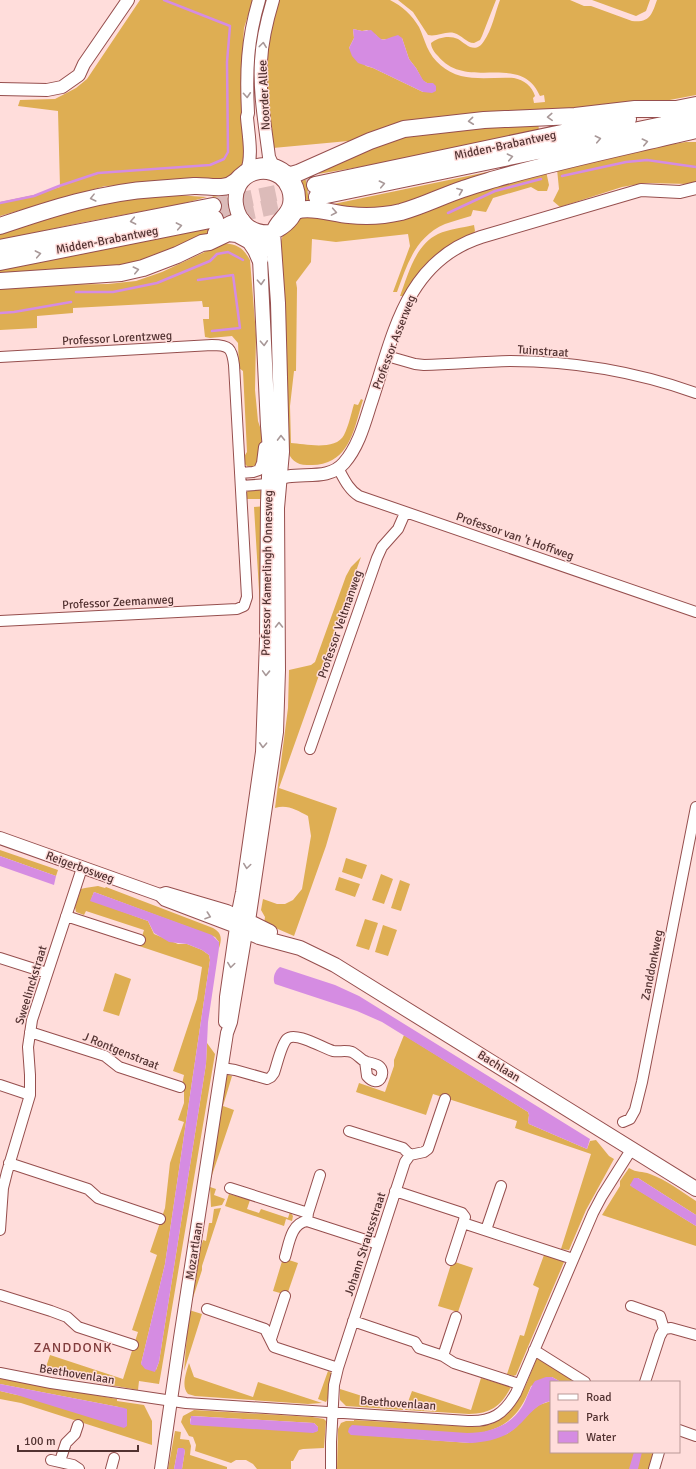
<svg xmlns="http://www.w3.org/2000/svg" width="696" height="1469" viewBox="0 0 696 1469" font-family="Signika,sans-serif">
<style>
.green{fill:#deae53;fill-rule:evenodd}
.water{fill:#d58ce2}
.lines{fill:none;stroke-linecap:round;stroke-linejoin:round}
.stream{stroke:#d58ce2;stroke-width:2.5}
.trunk-tunnel{stroke:#dcbbb9;stroke-width:16;stroke-dasharray:16 8;stroke-linecap:butt}
.minor-casing{stroke:#964f4e;stroke-width:12}
.tertiary-casing{stroke:#964f4e;stroke-width:14}
.secondary-casing{stroke:#964f4e;stroke-width:16}
.trunk-casing{stroke:#964f4e;stroke-width:18}
.minor{stroke:#fff;stroke-width:10}
.tertiary{stroke:#fff;stroke-width:12}
.secondary{stroke:#fff;stroke-width:14}
.trunk{stroke:#fff;stroke-width:16}
.oneway{stroke:#a89898}
.labels{text-anchor:middle;stroke-width:3;stroke-linejoin:round;paint-order:stroke}
.street-label{font-size:12px;fill:#523231;stroke:#ffdddb}
.quarter-label{font-size:14px;letter-spacing:1px;fill:#823d3d;stroke:#ffdddb}
</style>
<rect width="100%" height="100%" fill="#ffdddb"/>
<path class="green" d="M140,0H253L244,28L241,74L247,154L243,166L224,182L105,186L0,216V202L34,195L60,187L58,111L18,106L20,100L55,99L76,88L87,79Z
M278,0H390C402,6 412,15 419,27C422,33 424,40 427,47C433,61 446,72 461,76C477,80 497,77 514,78C524,80 532,86 535,96L533,98L534,103L545,102L544,95L540,96C521,51 467,92 438,56C435,53 431,48 431,43C438,37 450,35 458,39C466,44 475,55 484,41C492,30 495,13 500,0H570L584,6H591L632,21C650,23 652,14 657,0H696V95L659,102L359,140L273,148L264,75L265,54ZM353,29L362,31L367,30L376,35L379,39C388,41 391,36 402,38L409,59L416,68L423,81L427,83L423,92L373,68L366,66L349,48L354,38Z
M398,0H496L482,36L480,40L474,43C466,43 462,35 454,33C445,31 437,37 428,35L413,12Z
M592,0H650L646,11L636,16Z
M538,120L539,131L371,165L318,174L361,149L398,135Z
M686,142H696V183L690,184L645,183L622,187L560,207L553,201L559,189L557,169L649,148Z
M525,164L379,212L324,206Z
M546,171L549,185L547,191H538L531,187L493,198L486,212L473,210L471,216C462,219 453,221 445,224C415,237 407,265 397,292H393L410,246L408,234L336,242L312,239L311,262L296,282L297,288L296,371H294L290,406L291,443C305,444 336,451 344,435C349,425 351,414 354,404L358,405L361,399L363,400C356,421 352,453 328,462C321,465 314,465 307,465C296,465 290,459 287,449L280,244L283,235L302,215L366,220Z
M315,174C309,184 306,191 313,201L303,204L299,183Z
M142,193L207,197L181,204L85,222L0,240V232L92,203Z
M212,196L230,198L231,212L234,219L223,222L225,208L220,201Z
M474,225L475,231L473,234L404,296H400C408,275 415,245 438,234C449,229 462,228 474,225Z
M216,227L217,229L177,250L124,268L0,277V270Z
M224,243C239,245 243,248 250,260L256,335L255,390L258,421L262,433L260,462C253,473 237,465 247,452L243,371L239,368L238,343L232,336L210,338L205,337L203,319H209V307H203L202,301L73,308V313L37,316V328L0,330V287L33,285L108,284L136,281L162,272Z
M272,274L275,432L265,275Z
M258,489L262,492L264,499H247L246,493L248,491Z
M266,506L265,607H260L254,507Z
M361,557L279,788L337,808L326,846L294,936L264,923L265,917L261,910L263,899L277,904H285L293,900L302,889L311,836L308,816C297,810 287,804 275,808L288,708L289,670L311,665L315,662L346,576L351,567Z
M0,850L58,870L56,876L0,856Z
M346,858L367,865L362,879L342,872Z
M381,874L393,879L384,904L372,900Z
M339,877L360,884L355,897L335,890Z
M400,880L410,884L401,911L391,908Z
M98,886L105,888L106,887L213,928C222,933 222,939 219,948V942L215,937L94,892L91,900L148,921L154,934L178,944H187L202,950L209,955L210,960L165,1264L141,1364L156,1370L159,1362L206,1064L207,1043L215,1054L161,1373L159,1384L139,1381L138,1390L44,1373L50,1355L123,1379L138,1332L132,1330L157,1255L150,1252L165,1208L170,1163L184,1122L178,1120L184,1103V1091L181,1089L184,1075L173,1071L197,999L202,967L139,946L144,930L86,911L84,915L76,912L75,907L81,889L85,888Z
M365,919L378,923L369,950L356,946Z
M383,925L397,930L388,956L375,952Z
M115,973L131,979L119,1016L103,1011Z
M404,1035L528,1112L529,1115L528,1122L529,1124L587,1149L590,1141L596,1140L609,1156L614,1159L586,1210L569,1250L561,1249L591,1154L515,1128L517,1121L433,1094L426,1115L356,1092L359,1083L385,1092L394,1066V1060Z
M225,1074L232,1076L223,1106L234,1110L209,1184Z
M629,1168C637,1173 642,1171 650,1174C666,1180 681,1191 696,1201V1215L638,1178L630,1185L696,1226V1246L602,1215L620,1186V1181Z
M210,1187L216,1189L214,1195L225,1199L222,1205L211,1207Z
M229,1194L250,1200L247,1209L259,1213L261,1209L288,1218L290,1212L293,1216L292,1221L286,1219L284,1226L225,1206Z
M221,1208L202,1266V1270L190,1307L196,1263L203,1240L206,1241L209,1223H212L214,1209Z
M544,1255L564,1262L516,1375L513,1376L507,1374L520,1335L524,1336L539,1288L533,1285Z
M283,1258L298,1263L287,1295L273,1291Z
M452,1261L473,1268L458,1312L438,1306Z
M189,1310L202,1314L184,1371Z
M537,1358L576,1382H561L552,1377L531,1386C521,1412 509,1427 480,1433L349,1434L470,1443L507,1434L515,1428L530,1412L539,1405L551,1401V1452H654L650,1469H337L338,1429L341,1423L346,1421H354V1420L474,1427C516,1425 523,1390 537,1358Z
M189,1363L194,1377L253,1397L258,1382L322,1403L308,1404L195,1396L188,1394C181,1387 186,1373 189,1363Z
M328,1371L332,1373L329,1396L326,1402L318,1399Z
M0,1378L117,1399V1401L144,1405L152,1421V1445L21,1403L0,1399V1391L17,1395L124,1408L0,1384Z
M481,1378L511,1387C501,1406 491,1414 469,1414L405,1410L412,1391L471,1410Z
M340,1389L403,1409V1410L346,1406L340,1400Z
M194,1410L312,1417L324,1419L326,1421L324,1448L303,1449L299,1450L293,1461H291V1469H257L253,1464L246,1460H236L231,1463L195,1451L196,1445L193,1437L189,1436L181,1422L183,1416ZM193,1416L314,1423L318,1427L316,1432L190,1424V1419Z
M175,1431L181,1432L180,1439L189,1440L191,1446L190,1455L227,1467V1469H182L185,1450L178,1448L174,1469H168Z"/>
<path class="water" d="M353,29L362,31L371,30C386,44 380,40 398,35L402,38L409,59L416,68L423,80L427,83H433L436,86V91L432,93L423,92L373,68L358,63L352,56L349,48L354,38Z
M0,856L56,876L54,885L0,866Z
M94,892L212,935L219,942V948L208,1022L206,1064L159,1362L155,1372L145,1369L141,1364L165,1264L210,960L209,955L202,950L187,944L169,942L154,933L148,921L90,901Z
M280,967L335,985L359,996L590,1139L587,1149L529,1124L528,1122L529,1115L528,1112L382,1022L357,1011L275,984C272,979 275,970 280,967Z
M634,1178H638L696,1215V1226L632,1187L630,1185Z
M546,1377H552L561,1382H551V1401C535,1404 528,1417 517,1427C503,1439 487,1442 470,1443L351,1435L348,1432L349,1428L352,1425L467,1433C489,1433 510,1426 522,1407C527,1399 529,1389 535,1381Z
M0,1384L124,1408L127,1409V1426L124,1428L17,1395L0,1391Z
M191,1416L314,1423L318,1427V1431L313,1433L192,1425L190,1424Z
M178,1448H183L185,1450L182,1469H174Z
M634,1452H642L638,1469H629Z"/>
<g class="lines">
<path class="stream" d="M562,176L626,162L647,160L696,167
M0,203L34,196L59,186L98,173L210,165L224,159L228,152L227,62L230,26L164,0
M448,213L495,191L541,179
M198,280L233,275L240,328L212,331
M76,292H113L157,283L210,261L217,254L228,252L243,260
M0,313L14,312L71,302"/>
<path class="trunk-tunnel" d="M213,206L315,185
M215,219L317,197"/>
<g class="minor-casing">
<path id="minor" d="M387,356L415,364L424,365C453,364 481,362 510,361C573,361 637,372 696,393
M0,357L212,345C229,345 232,348 234,365L247,597L244,606L237,609L0,621
M338,468C344,479 349,490 359,496L696,612
M240,473L253,472L259,470L262,463L264,447
M241,486L268,484
M310,749L377,558L382,547L398,529L405,513
M66,916L140,940
M0,958L47,973
M30,1032L105,1056L119,1067L180,1087
M222,1068L235,1070L267,1079L271,1077L274,1073C277,1065 281,1045 287,1039C295,1031 323,1048 333,1051C339,1052 346,1050 352,1052C356,1054 360,1058 364,1061C369,1063 375,1063 379,1066C387,1072 379,1090 367,1076L365,1061
M0,1085L30,1095
M623,1122L630,1119L635,1110L642,1082L696,807
M349,1131L403,1148L410,1155
M9,1163L88,1189L98,1198L160,1219
M320,1175L308,1213L307,1221L378,1244
M230,1188L308,1213
M395,1191L462,1213L465,1217L451,1260
M463,1223L573,1259
M0,1230L3,1188L7,1172L30,1095V1075L28,1047L32,1020L82,868
M486,1230L501,1186
M285,1257C289,1244 291,1223 307,1221
M0,1295L51,1311L67,1317L78,1327L133,1345
M631,1306L660,1316L664,1329
M207,1309L265,1329L274,1347L338,1368
M353,1321L415,1342L419,1348L443,1356L454,1363L519,1384
M271,1339L285,1296
M534,1350L585,1382
M443,1356L456,1317
M0,1373L51,1383L186,1403L468,1421C492,1422 504,1414 516,1393L593,1213L602,1196L631,1150
M645,1382L660,1336L664,1329L671,1328L696,1335
M679,1430L696,1436
M51,1460L73,1465L79,1469
M60,1461L66,1443L75,1434L78,1425
M111,1469L114,1458
M331,1469V1442L334,1385L338,1368L405,1162L410,1155L424,1152L428,1149L445,1099
M654,1469L659,1452"/>
</g>
<g class="tertiary-casing">
<path id="tertiary" d="M0,89L47,90L62,87L79,75L84,64L128,0
M273,166L269,157C265,125 259,92 261,61C262,40 267,20 273,0
M247,170C253,156 248,132 247,117L248,113C246,72 247,40 259,0
M273,482C293,468 326,484 344,463C358,447 364,425 370,406C393,338 404,262 481,237L641,190L680,192L696,188
M0,838L160,895L165,900L236,927L226,997L225,1022
M160,895L166,893L193,901L227,911L248,921L231,1022L227,1033L180,1338L161,1469"/>
</g>
<g class="secondary-casing">
<path id="secondary" d="M233,183C276,132 327,202 278,230C276,231 274,231 272,232C231,237 222,178 259,172C266,171 274,173 280,177C288,183 292,194 290,204C288,216 276,220 273,232L278,303L282,452L277,508L278,670L276,732L248,921L270,932
M255,230C264,239 262,248 260,259L268,426L270,450L268,503L267,640L263,752L243,892L236,927L259,937L300,948L335,965L696,1189"/>
</g>
<g class="trunk-casing">
<path id="trunk" d="M666,111L696,105
M287,174L291,175L298,173L370,141L404,129L484,120L575,116L635,109H676
M315,185L628,119
M317,197L696,118
M296,211C310,205 334,214 349,215C366,217 384,216 401,212C423,206 442,196 463,189C474,185 485,182 495,179C561,160 629,146 696,130
M0,226C50,209 102,192 155,189C168,188 181,187 194,186C206,185 224,191 233,183
M216,233C224,228 233,221 242,221
M0,248L213,206
M0,262L215,219
M0,281L121,273L143,268L177,255L202,243L209,242L228,233L237,234L250,241L256,250L260,259"/>
</g>
<use href="#minor" class="minor"/>
<use href="#tertiary" class="tertiary"/>
<use href="#secondary" class="secondary"/>
<use href="#trunk" class="trunk"/>
</g>
<defs><path id="oneway-chevron" d="M-2-3.5L2.5 0L-2 3.5" fill="none" stroke-width="1.6" stroke-linecap="round" stroke-linejoin="round"/></defs>
<g class="oneway">
<use href="#oneway-chevron" transform="translate(263 45) rotate(-83)"/>
<use href="#oneway-chevron" transform="translate(247 95) rotate(86)"/>
<use href="#oneway-chevron" transform="translate(550 117) rotate(177)"/>
<use href="#oneway-chevron" transform="translate(471 121) rotate(174)"/>
<use href="#oneway-chevron" transform="translate(598 139) rotate(-12)"/>
<use href="#oneway-chevron" transform="translate(645 142) rotate(-13)"/>
<use href="#oneway-chevron" transform="translate(510 157) rotate(-12)"/>
<use href="#oneway-chevron" transform="translate(382 184) rotate(-12)"/>
<use href="#oneway-chevron" transform="translate(460 191) rotate(-21)"/>
<use href="#oneway-chevron" transform="translate(93 198) rotate(166)"/>
<use href="#oneway-chevron" transform="translate(334 212) rotate(10)"/>
<use href="#oneway-chevron" transform="translate(133 221) rotate(169)"/>
<use href="#oneway-chevron" transform="translate(179 226) rotate(-11)"/>
<use href="#oneway-chevron" transform="translate(38 254) rotate(-11)"/>
<use href="#oneway-chevron" transform="translate(136 270) rotate(-13)"/>
<use href="#oneway-chevron" transform="translate(261 282) rotate(87)"/>
<use href="#oneway-chevron" transform="translate(264 343) rotate(87)"/>
<use href="#oneway-chevron" transform="translate(281 438) rotate(-91)"/>
<use href="#oneway-chevron" transform="translate(279 625) rotate(-90)"/>
<use href="#oneway-chevron" transform="translate(266 673) rotate(92)"/>
<use href="#oneway-chevron" transform="translate(263 745) rotate(93)"/>
<use href="#oneway-chevron" transform="translate(247 866) rotate(98)"/>
<use href="#oneway-chevron" transform="translate(208 916) rotate(19)"/>
<use href="#oneway-chevron" transform="translate(231 965) rotate(98)"/>
</g>
<g class="labels">
<g class="street-label">
<text transform="translate(264 95) rotate(-93)" y="4">Noorder Allee</text>
<text transform="translate(505 145) rotate(-12)" y="4">Midden-Brabantweg</text>
<text transform="translate(107 240) rotate(-11)" y="4">Midden-Brabantweg</text>
<text transform="translate(117 338) rotate(-3)" y="4">Professor Lorentzweg</text>
<text transform="translate(394 342) rotate(-69)" y="4">Professor Asserweg</text>
<text transform="translate(543 351) rotate(4)" y="4">Tuinstraat</text>
<text transform="translate(515 536) rotate(19)" y="4">Professor van 't Hoffweg</text>
<text transform="translate(267 573) rotate(-89)" y="4">Professor Kamerlingh Onnesweg</text>
<text transform="translate(118 602) rotate(-3)" y="4">Professor Zeemanweg</text>
<text transform="translate(340 624) rotate(-71)" y="4">Professor Veltmanweg</text>
<text transform="translate(80 867) rotate(20)" y="4">Reigerbosweg</text>
<text transform="translate(652 965) rotate(-79)" y="4">Zanddonkweg</text>
<text transform="translate(31 985) rotate(-73)" y="4">Sweelinckstraat</text>
<text transform="translate(121 1051) rotate(22)" y="4">J Rontgenstraat</text>
<text transform="translate(499 1066) rotate(32)" y="4">Bachlaan</text>
<text transform="translate(365 1244) rotate(-72)" y="4">Johann Straussstraat</text>
<text transform="translate(194 1251) rotate(-81)" y="4">Mozartlaan</text>
<text transform="translate(77 1374) rotate(9)" y="4">Beethovenlaan</text>
<text transform="translate(398 1403) rotate(4)" y="4">Beethovenlaan</text>
</g>
<g class="quarter-label">
<text x="73" y="1352">ZANDDONK</text>
</g>
</g>
<rect x="550" y="1381" width="130" height="72" fill="#ffdddb" stroke="#ba9997"/>
<rect x="558" y="1394" width="20" height="6" fill="#ffffff" stroke="#ba9997"/>
<text x="586" y="1401" font-size="12" fill="#523231">Road</text>
<rect x="558" y="1411" width="20" height="12" fill="#deae53" stroke="#ba9997"/>
<text x="586" y="1421" font-size="12" fill="#523231">Park</text>
<rect x="558" y="1431" width="20" height="12" fill="#d58ce2" stroke="#ba9997"/>
<text x="586" y="1441" font-size="12" fill="#523231">Water</text>
<path d="M18 1445v6h120v-6" fill="none" stroke="#523231" stroke-width="2"/>
<text x="24" y="1445" font-size="12" fill="#523231" stroke="#ffdddb" stroke-width="3" paint-order="stroke">100 m</text>
</svg>
